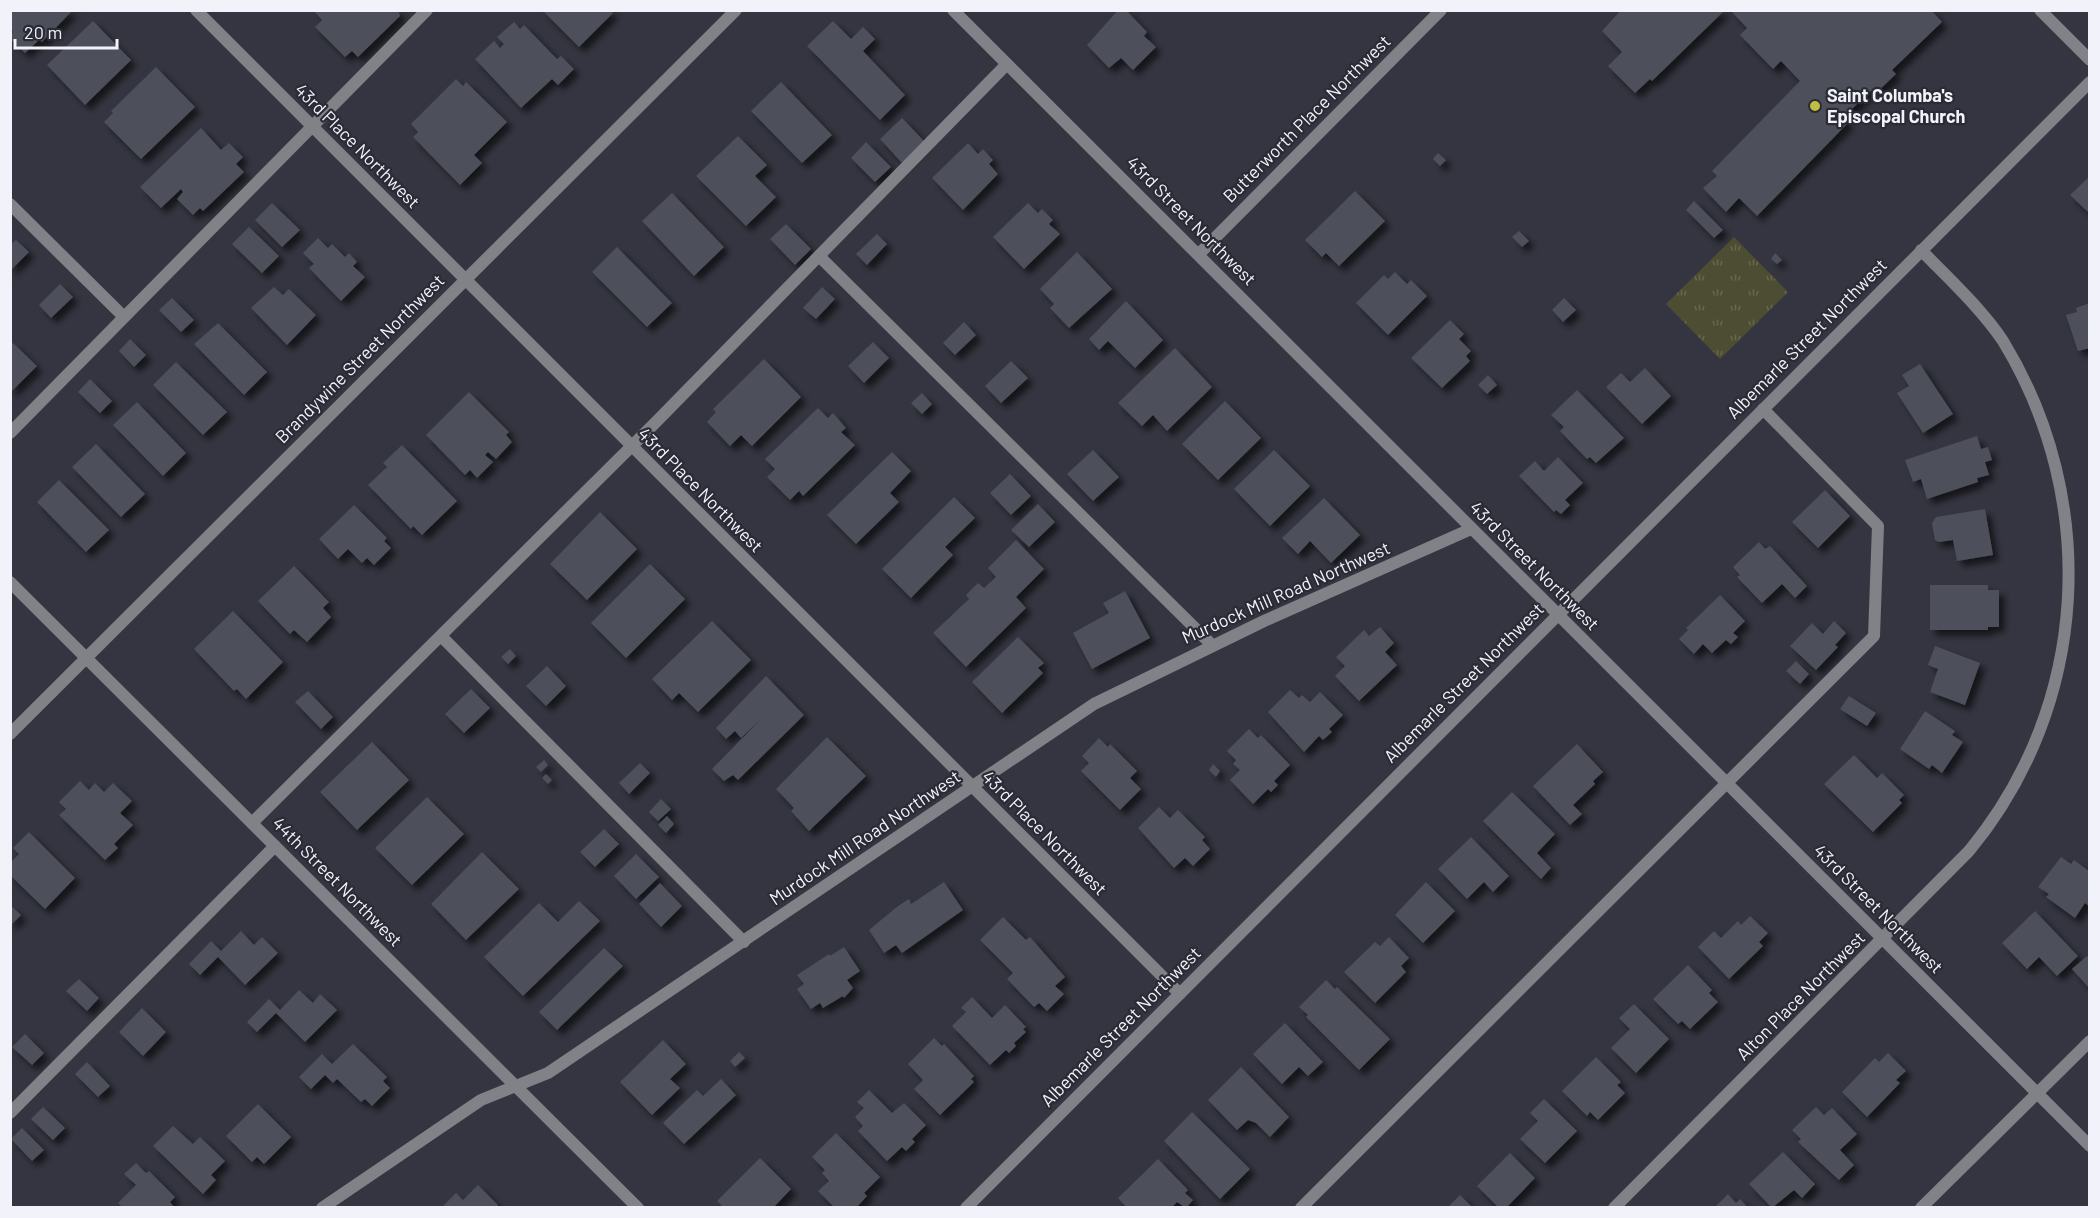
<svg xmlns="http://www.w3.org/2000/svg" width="2100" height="1218" viewBox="0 0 2100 1218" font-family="Barlow,sans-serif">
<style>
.grass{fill:url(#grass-tufts)}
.building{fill:#4d4f5a;filter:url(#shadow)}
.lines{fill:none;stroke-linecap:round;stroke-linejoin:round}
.lane{stroke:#818287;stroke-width:12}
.street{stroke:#818287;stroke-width:12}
.poi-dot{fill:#c1be40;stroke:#2a2b35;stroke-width:2}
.labels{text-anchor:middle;stroke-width:4.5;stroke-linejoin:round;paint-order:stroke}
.poi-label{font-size:18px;font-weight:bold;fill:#f2f3fa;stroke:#2a2b35;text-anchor:start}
.street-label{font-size:18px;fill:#f2f3fa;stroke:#2a2b35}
</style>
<defs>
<pattern id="grass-tufts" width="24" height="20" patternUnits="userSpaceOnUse" patternTransform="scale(1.5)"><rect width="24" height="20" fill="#4d4d33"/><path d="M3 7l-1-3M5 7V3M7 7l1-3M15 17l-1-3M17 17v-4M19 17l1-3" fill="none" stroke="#676751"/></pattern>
<filter id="shadow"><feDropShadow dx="5.5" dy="5.5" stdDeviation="3" flood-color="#0009"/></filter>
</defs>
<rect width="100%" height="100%" fill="#343540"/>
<path class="grass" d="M1734,237L1788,292L1720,359L1666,304Z"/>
<path class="building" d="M10,10H73L42,42L39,40L25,53L10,39L13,31L10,29Z
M316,10H398L400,16L358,57L352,51L345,57L315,27L322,20L315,12Z
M542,10H610L613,13L579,47Z
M1118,10H1126L1147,32L1144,36L1156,47L1133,70L1121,58L1109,68L1087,45Z
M1621,10H1725L1652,81L1650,79L1635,93L1608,66L1622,52L1602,31Z
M1730,10H1931L1942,22L1892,70L1896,74L1874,95L1870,91L1843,118L1848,123L1757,216L1739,198L1726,212L1703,188L1717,176L1712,171L1800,81L1781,61L1773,69L1740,35L1747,28Z
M93,21L131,60L85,105L47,65Z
M833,21L851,39L863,27L875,39L863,51L905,95L880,120L807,46Z
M514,22L520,29L524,25L557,59L561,56L574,69L558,85L552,79L521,108L475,59L494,41L500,48L504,44L497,37Z
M156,67L195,107L141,159L104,122L113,113L111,111Z
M456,79L463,86L466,82L507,122L474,155L482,163L460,185L413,137L418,132L411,124Z
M781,82L832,135L802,163L751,111Z
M902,118L924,141L902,163L880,139Z
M201,128L221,150L229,143L243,157L236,164L244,172L203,211L200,208L193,215L177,199L183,192L181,189L161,208L140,187Z
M738,136L767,165L755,176L776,197L746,226L696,176Z
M866,142L891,167L875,182L851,158Z
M968,143L978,154L983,149L993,160L989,164L998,174L963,210L932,178Z
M1438,153L1446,160L1440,166L1433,159Z
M2090,176V214L2070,195Z
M1355,191L1385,221L1339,266L1326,253L1322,257L1305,240Z
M672,193L724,247L694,276L642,221Z
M1694,201L1723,230L1714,238L1686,210Z
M272,203L300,230L282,247L255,220Z
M1028,203L1038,213L1042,209L1053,220L1049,224L1060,234L1024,269L993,237Z
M786,224L811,249L795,265L770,239Z
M249,227L279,256L262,273L232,244Z
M1519,231L1529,241L1522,247L1512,237Z
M877,234L887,244L867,265L856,254Z
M318,238L328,248L332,244L345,257L349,253L357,262L353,266L365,277L341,301L309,268L314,264L303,253Z
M16,240L29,252L10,271V245Z
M617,247L672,303L647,327L592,272Z
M1077,252L1112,289L1069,328L1050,308L1054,304L1040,289Z
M1775,253L1782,260L1777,264L1771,259Z
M1395,272L1407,284L1411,280L1427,296L1388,335L1356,303L1384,275L1388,279Z
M60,284L73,297L51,318L39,305Z
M274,287L283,295L289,289L316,315L287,345L251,308Z
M822,287L835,299L816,319L803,308Z
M172,298L194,320L181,332L159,310Z
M1564,298L1576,310L1563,322L1552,310Z
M1126,301L1163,340L1135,368L1108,341L1099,350L1089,339Z
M2090,303V348L2078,351L2066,315L2077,312L2076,308Z
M1450,320L1464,334L1459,339L1471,351L1466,356L1470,361L1442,388L1411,358Z
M964,322L976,335L955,355L943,343Z
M218,323L267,372L244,395L194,344Z
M130,339L146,355L134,367L119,351Z
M873,342L889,358L864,383L848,366Z
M13,343L37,366L10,393V346Z
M1175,348L1212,387L1167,431L1153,415L1142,426L1118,403Z
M764,359L801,397L752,446L741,435L730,446L707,422L716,412L713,409Z
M1011,361L1028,378L1001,403L985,386Z
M176,362L227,412L203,435L153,385Z
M1920,364L1953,414L1923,433L1897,393L1909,386L1902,375Z
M1645,368L1671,396L1642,424L1606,387L1621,373L1630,382Z
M1488,375L1497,385L1487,394L1478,385Z
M90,379L112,401L100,413L78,392Z
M1577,390L1624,438L1596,463L1590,457L1587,459L1560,431L1564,427L1551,415Z
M469,392L509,432L506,435L512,442L496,459L488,452L485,455L493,462L477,478L470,470L465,475L426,435Z
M922,393L932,404L922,414L911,403Z
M1225,401L1261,438L1218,480L1182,444Z
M137,402L186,453L163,476L113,425Z
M818,408L828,418L833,413L846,428L841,432L855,445L803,496L799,491L790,500L767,477L775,469L765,459Z
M1977,436L1981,449L1988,447L1992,460L1985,462L1989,475L1977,478L1978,482L1927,499L1921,479L1913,482L1905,460Z
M96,444L145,494L121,517L72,467Z
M402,445L457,501L422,535L413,526L411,529L368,485L387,467L383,463Z
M1093,450L1119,477L1093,501L1067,474Z
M1274,450L1310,486L1270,526L1234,489Z
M892,452L911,471L890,493L899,502L856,544L827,515Z
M1558,457L1583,483L1565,500L1570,505L1561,514L1556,510L1554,512L1519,476L1535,461L1544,471Z
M1010,474L1031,496L1011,515L990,493Z
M59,480L109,530L86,552L37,502Z
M1825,490L1850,516L1818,548L1792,522Z
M954,497L975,518L945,547L953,555L911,598L882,569Z
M1324,498L1360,535L1331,563L1310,541L1298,554L1282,538Z
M1038,504L1055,522L1029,547L1011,530Z
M354,505L387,538L384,541L391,548L374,565L367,558L362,563L348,549L338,559L319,539Z
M1985,509L1993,555L1957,561L1953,540L1939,542L1935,540L1932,523L1936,517Z
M600,512L637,549L587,600L550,564Z
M1016,540L1044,569L1016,597L1026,608L966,667L933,633L969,599L966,595L978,583L984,588L996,577L988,568Z
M1759,542L1765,549L1770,546L1807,586L1795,598L1782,584L1762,603L1737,577L1740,575L1733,567Z
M650,564L685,599L626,658L591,623Z
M294,566L329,602L323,608L331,617L307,642L294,630L290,634L258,601Z
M1930,585H1988V590H1999V627H1988V630H1930Z
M1125,591L1150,638L1092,669L1073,633L1109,613L1103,603Z
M1720,595L1745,621L1733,633L1738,637L1731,644L1726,640L1712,653L1703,644L1694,654L1679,639L1688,630L1686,628Z
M233,611L283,662L246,699L237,689L234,691L194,649Z
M712,621L751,660L698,712L679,693L672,700L652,679Z
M1834,621L1846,633L1835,645L1838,647L1816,670L1790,646L1812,623L1823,634Z
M1380,627L1394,643L1385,652L1397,665L1359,701L1335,676L1345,666L1336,657L1364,630L1369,636Z
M1018,637L1044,663L1038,668L1043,673L1002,713L972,682Z
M1935,646L1980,663L1965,705L1930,692L1938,669L1928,665Z
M510,649L516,656L508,664L501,657Z
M1796,661L1809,674L1800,684L1786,671Z
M547,666L566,686L546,706L526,686Z
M766,676L804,715L738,780L733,775L724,781L712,769L761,719L741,738L735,731L726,739L716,728Z
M471,689L490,708L464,733L445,714Z
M1290,690L1299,698L1302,695L1310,702L1320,692L1343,715L1329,729L1332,732L1323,740L1319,736L1304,752L1268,712Z
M308,691L333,717L321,729L295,702Z
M1849,696L1876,713L1867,726L1840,709Z
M1925,711L1955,731L1952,735L1963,742L1942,773L1932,765L1929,769L1900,749Z
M1249,729L1258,738L1261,735L1290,765L1274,781L1278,785L1271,792L1268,789L1253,804L1230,780L1240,770L1233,764L1236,760L1227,751Z
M827,737L866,776L809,831L791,811L794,808L776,789Z
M1099,738L1108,747L1110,744L1137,771L1130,778L1141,789L1120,810L1081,771L1089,763L1082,756Z
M372,742L409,780L357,830L320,792Z
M1577,744L1603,772L1593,781L1595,784L1573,805L1582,814L1570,825L1533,786Z
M1854,755L1877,778L1882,773L1904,795L1899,800L1902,803L1873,832L1824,784Z
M544,760L548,765L541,772L536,767Z
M640,763L650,773L629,794L619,783Z
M1213,764L1220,771L1216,777L1209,770Z
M546,774L552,780L548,784L542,778Z
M80,781L89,790L95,783L104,792L113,783L132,801L120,813L133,825L114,844L118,848L105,860L59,815L66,809L59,802Z
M1512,792L1555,834L1537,853L1551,868L1541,879L1483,821Z
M427,797L464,834L412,885L375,848Z
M661,799L671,809L658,821L649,812Z
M1159,807L1170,818L1178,810L1205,837L1202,840L1210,849L1193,866L1185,858L1174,868L1138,828Z
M667,816L674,824L666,833L658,825Z
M604,829L619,844L595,867L580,852Z
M29,832L75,878L45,909L10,875V863L19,854L13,848Z
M1471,837L1509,876L1493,892L1484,882L1467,899L1438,869Z
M482,852L519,889L466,940L431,904Z
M636,854L659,877L636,899L614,876Z
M2061,857L2071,864L2074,860L2090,872V907L2085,903L2075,918L2046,897L2049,894L2038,887Z
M944,882L963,910L902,953L896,945L884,953L869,930L898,906L909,899L911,904Z
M1426,882L1455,911L1423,943L1395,915Z
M660,883L682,906L661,927L639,904Z
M579,901L600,921L523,996L484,957L539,903L558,922Z
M10,905L21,915L10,926Z
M2035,911L2078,956L2057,976L2039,957L2027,969L2002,943Z
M1750,916L1768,933L1759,942L1763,946L1729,979L1698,947L1714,931L1721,938L1738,921L1741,925Z
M1003,917L1026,940L1030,937L1065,977L1055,986L1064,994L1047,1011L1039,1003L1034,1007L1007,979L1013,973L980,940Z
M241,931L254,945L262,937L278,953L245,985L218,957L200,975L189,964L211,941L221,951Z
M1389,937L1409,958L1401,966L1406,972L1375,1003L1344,972L1375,942L1380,946Z
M844,947L860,971L847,980L853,988L844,998L843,996L823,1008L820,1003L811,1009L797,989L804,984L797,975L829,954L830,956Z
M604,948L623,966L557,1030L539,1012Z
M2087,956L2090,959V989L2072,969Z
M1688,965L1712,990L1709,993L1718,1002L1690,1029L1682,1021L1678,1024L1653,999Z
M79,979L99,998L87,1011L66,991Z
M1326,980L1335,989L1337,987L1390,1039L1359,1070L1306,1017L1308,1015L1299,1007Z
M299,990L313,1003L320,994L337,1010L305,1042L276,1013L257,1032L247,1022L269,999L280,1010Z
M972,997L992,1018L1005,1005L1026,1027L1023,1029L1026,1032L1014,1043L1016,1046L1009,1053L1006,1050L990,1065L952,1026L966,1012L961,1008Z
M1634,1004L1669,1039L1636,1073L1611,1048L1630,1029L1619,1018Z
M142,1008L166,1032L143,1056L119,1032Z
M1285,1023L1323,1062L1308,1076L1299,1067L1282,1084L1253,1054Z
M25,1034L44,1053L32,1065L12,1047Z
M934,1038L942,1046L944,1044L974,1076L971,1079L974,1082L940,1115L914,1089L923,1080L908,1064Z
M663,1040L686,1064L670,1079L680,1088L652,1115L620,1082Z
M353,1044L387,1077L383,1081L390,1088L372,1106L365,1099L361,1102L337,1079L333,1083L325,1075L311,1089L299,1077L322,1054L332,1064Z
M739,1052L745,1058L735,1067L730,1061Z
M1888,1053L1906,1071L1896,1080L1900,1083L1867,1117L1842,1092L1875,1058L1879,1062Z
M1596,1057L1621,1082L1617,1085L1625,1093L1598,1120L1590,1112L1587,1116L1562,1091Z
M87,1062L110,1086L98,1097L75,1074Z
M1241,1067L1289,1117L1270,1137L1256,1123L1248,1120L1237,1130L1208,1100Z
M721,1079L736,1095L684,1144L663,1123L697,1090L703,1096Z
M869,1090L892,1113L904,1103L926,1125L912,1139L915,1142L906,1151L902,1147L887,1161L858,1131L863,1126L855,1117L864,1108L857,1102Z
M1544,1099L1577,1131L1545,1163L1520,1139L1538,1121L1530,1113Z
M258,1104L291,1137L264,1164L257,1157L252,1162L226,1136Z
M43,1107L65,1128L53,1140L31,1119Z
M1816,1107L1824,1115L1832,1108L1857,1134L1840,1150L1854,1165L1839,1180L1798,1142L1801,1139L1792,1130Z
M1192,1112L1250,1169L1220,1199L1164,1141Z
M173,1126L193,1144L200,1137L225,1161L211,1175L216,1180L203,1194L153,1146Z
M22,1128L44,1150L32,1161L11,1139Z
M836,1133L880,1177L864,1193L867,1196L856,1208H835L818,1191L829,1181L822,1173L825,1170L812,1157Z
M1783,1152L1815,1184L1802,1198L1794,1190L1772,1208L1749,1184Z
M1510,1153L1535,1178L1506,1208H1499L1477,1186Z
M760,1158L791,1189L773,1208H724L717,1201Z
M1158,1159L1188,1190L1185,1193L1193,1200L1186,1208L1177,1202L1171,1208H1127L1118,1198Z
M136,1163L146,1173L149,1171L175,1197L170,1202L175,1208H123L118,1203L136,1185L124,1174Z
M478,1185L498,1205L495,1208H441L456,1193L463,1200Z
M1728,1194L1736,1203L1740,1199L1748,1208H1714Z
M1460,1195L1473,1208H1447Z"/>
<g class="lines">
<path class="lane" d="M10,204L124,317
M819,256L1212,645
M10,433L427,10
M441,636L744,942
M252,823L656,422L1007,64
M10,1113L275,846
M1301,1208L1874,636L1878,526L1763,409
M1921,1208L2090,1041"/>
<path class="street" d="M196,10L1180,994
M953,10L2090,1146
M2040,10L2090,60
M1199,254L1441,10
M10,582L638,1208
M10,734L736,10
M322,1208L481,1100L548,1073L1094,704L1264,621L1471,529
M966,1208L2090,82
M1614,1208L1969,851C2090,705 2100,500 2003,341C1980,307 1949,279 1921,250"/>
</g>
<circle class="poi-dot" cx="1815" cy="106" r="6"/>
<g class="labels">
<g class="poi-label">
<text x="1827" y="102">Saint Columba's<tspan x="1827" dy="21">Episcopal Church</tspan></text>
</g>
<g class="street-label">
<text transform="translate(1307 119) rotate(-45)" y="6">Butterworth Place Northwest</text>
<text transform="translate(357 146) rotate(45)" y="6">43rd Place Northwest</text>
<text transform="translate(1191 221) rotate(45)" y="6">43rd Street Northwest</text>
<text transform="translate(1807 339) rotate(-45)" y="6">Albemarle Street Northwest</text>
<text transform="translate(360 359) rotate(-45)" y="6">Brandywine Street Northwest</text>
<text transform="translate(700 490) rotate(45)" y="6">43rd Place Northwest</text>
<text transform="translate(1534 566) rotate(45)" y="6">43rd Street Northwest</text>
<text transform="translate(1286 593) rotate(-24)" y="6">Murdock Mill Road Northwest</text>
<text transform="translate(1464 683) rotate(-45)" y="6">Albemarle Street Northwest</text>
<text transform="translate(1044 833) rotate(45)" y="6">43rd Place Northwest</text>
<text transform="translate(865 838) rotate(-34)" y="6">Murdock Mill Road Northwest</text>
<text transform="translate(337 882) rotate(45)" y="6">44th Street Northwest</text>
<text transform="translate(1878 909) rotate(45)" y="6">43rd Street Northwest</text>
<text transform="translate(1801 996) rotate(-45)" y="6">Alton Place Northwest</text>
<text transform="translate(1121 1027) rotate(-45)" y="6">Albemarle Street Northwest</text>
</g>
</g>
<rect width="2100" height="1218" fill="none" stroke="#f2f3fa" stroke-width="24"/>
<path d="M15 39v9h102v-9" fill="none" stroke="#f2f3fa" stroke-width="3"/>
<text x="24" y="39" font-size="18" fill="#f2f3fa" stroke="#2a2b35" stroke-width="4.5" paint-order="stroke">20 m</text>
</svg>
